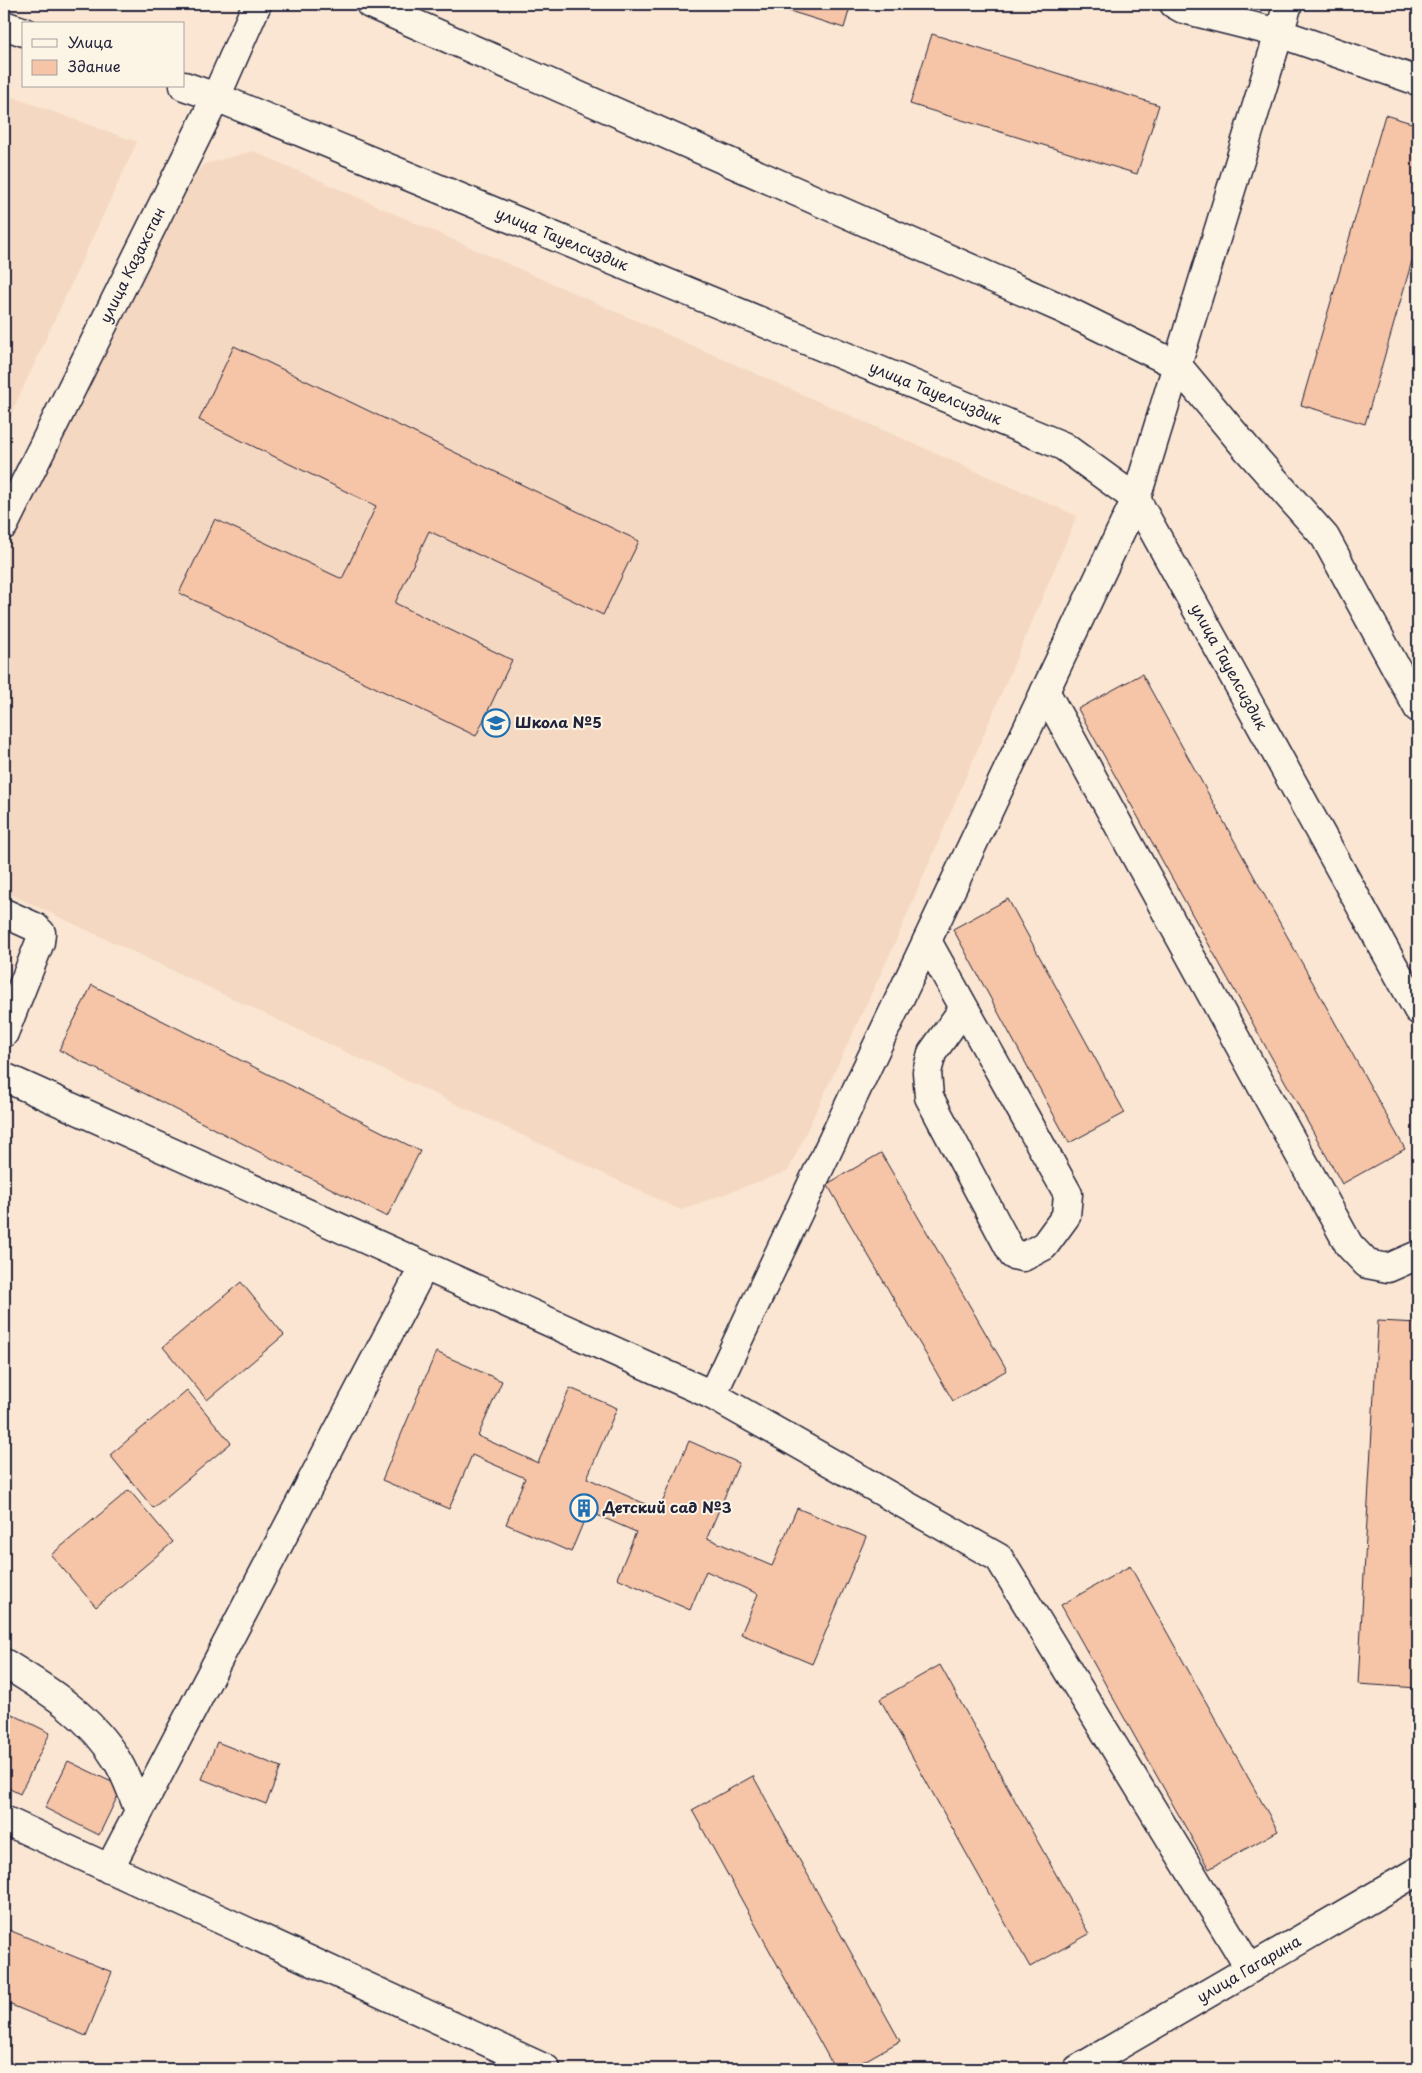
<svg xmlns="http://www.w3.org/2000/svg" width="1422" height="2073" viewBox="0 0 1422 2073" font-family="'Playpen Sans',sans-serif">
<style>
.built{fill:#f5d8c2}
.building{fill:#f6c4a6;stroke:#22223b}
.lines{fill:none;stroke-linecap:round;stroke-linejoin:round}
.minor-casing{stroke:#22223b;stroke-width:31}
.minor{stroke:#fcf5e5;stroke-width:28}
.labels{text-anchor:middle;stroke-width:4;stroke-linejoin:round;paint-order:stroke}
.street-label{font-size:15px;fill:#22223b;stroke:#fcf5e5}
.poi-label{font-size:15px;font-weight:bold;fill:#22223b;stroke:#fcf5e5;text-anchor:start}
</style>
<rect width="100%" height="100%" fill="#fae6d2"/>
<filter id="ink" filterUnits="userSpaceOnUse"><feTurbulence type="fractalNoise" baseFrequency=".02" numOctaves="2"/><feDisplacementMap in="SourceGraphic" scale="10" xChannelSelector="R" yChannelSelector="G"/><feConvolveMatrix kernelMatrix="1 2 1 2 8 2 1 2 1" color-interpolation-filters="sRGB"/></filter>
<g filter="url(#ink)">
<path class="built" d="M4,94L137,142L4,429Z
M253,151L1077,516L895,943L788,1171L681,1210L4,891V554L51,460L172,198L205,164Z"/>
<path class="building" d="M767,4H851L844,28Z
M932,34L1159,105L1137,174L910,104Z
M1385,115L1418,125V240L1365,424L1301,405Z
M234,346L639,541L603,615L429,531L395,603L512,660L476,736L179,593L215,519L342,579L376,506L199,420Z
M1142,674L1405,1149L1342,1184L1078,709Z
M1008,899L1125,1113L1069,1143L953,929Z
M92,985L420,1151L387,1217L59,1050Z
M881,1153L1007,1370L953,1401L827,1184Z
M241,1282L284,1335L207,1400L163,1347Z
M1378,1321L1418,1323V1688L1358,1684Z
M436,1352L502,1381L478,1436L538,1463L570,1388L617,1408L587,1478L659,1510L689,1441L739,1463L707,1538L772,1566L797,1508L866,1537L812,1664L741,1634L758,1594L706,1571L690,1610L617,1578L636,1532L588,1511L571,1552L506,1524L525,1478L472,1455L449,1509L382,1480Z
M187,1390L231,1443L153,1508L110,1455Z
M129,1490L173,1542L96,1607L51,1555Z
M1130,1566L1278,1831L1209,1869L1061,1605Z
M940,1665L1089,1934L1030,1967L880,1699Z
M4,1710L50,1733L20,1794L4,1786Z
M217,1742L281,1767L266,1804L202,1779Z
M68,1761L122,1787L99,1835L45,1808Z
M753,1776L900,2041L850,2069H835L692,1810Z
M4,1928L112,1972L86,2036L4,2002Z"/>
<g class="lines">
<g class="minor-casing">
<g id="minor">
<path d="M370,4L1063,309L1177,365L1247,449L1325,537L1418,708"/>
<path d="M1174,4L1183,9L1279,33L1418,81"/>
<path d="M4,25L24,32"/>
<path id="s1" d="M184,86L216,97L1063,446L1136,499L1418,1010"/>
<path id="s2" d="M4,525L216,97L257,4"/>
<path d="M1045,691L1349,1245L1367,1264L1388,1268L1418,1255"/>
<path d="M4,913L35,927L41,933L40,942L4,1033"/>
<path d="M927,941L1068,1194L1066,1216L1044,1246L1023,1257L1013,1255L929,1097L927,1072L932,1053L964,1008"/>
<path d="M4,1077L712,1395L999,1558L1250,1969"/>
<path d="M712,1395L1136,499L1288,4"/>
<path d="M4,1663C48,1690 91,1716 118,1762C127,1777 133,1795 139,1811"/>
<path d="M4,1820L546,2069"/>
<path d="M109,1869L424,1266"/>
<path id="s3" d="M1078,2069L1418,1871"/>
</g>
</g>
<use href="#minor" class="minor"/>
</g>
</g>
<defs>
<g id="school-ring" transform="scale(1.4375)"><circle r="9.5" fill="#fcf5e5" stroke="#1f6fb2" stroke-width="1.5"/><path d="M0-5L7-2L0 1L-7-2ZM-4 1L0 2.5L4 1V4Q0 6-4 4Z" fill="#1f6fb2"/></g>
<g id="building-ring" transform="scale(1.4375)"><circle r="9.5" fill="#fcf5e5" stroke="#1f6fb2" stroke-width="1.5"/><path d="M-4-6H4V6H1V3H-1V6H-4ZM-2.5-4.3h1.7v1.8h-1.7ZM.8-4.3h1.7v1.8H.8ZM-2.5-1h1.7V.8h-1.7ZM.8-1h1.7V.8H.8Z" fill="#1f6fb2"/></g>
</defs>
<g fill-rule="evenodd">
<use href="#school-ring" x="496" y="723"/>
<use href="#building-ring" x="584" y="1508"/>
</g>
<g class="labels">
<g class="street-label">
<text dy="5" stroke="none"><textPath href="#s1" startOffset="408">улица Тауелсиздик</textPath></text>
<text dy="5" stroke="none"><textPath href="#s2" startOffset="290">улица Казахстан</textPath></text>
<text dy="5" stroke="none"><textPath href="#s1" startOffset="812">улица Тауелсиздик</textPath></text>
<text dy="5" stroke="none"><textPath href="#s1" startOffset="1232">улица Тауелсиздик</textPath></text>
<text dy="5" stroke="none"><textPath href="#s3" startOffset="198">улица Гагарина</textPath></text>
</g>
<g class="poi-label">
<text x="515" y="728">Школа №5</text>
<text x="603" y="1513">Детский сад №3</text>
</g>
</g>
<rect width="1422" height="2073" fill="none" stroke="#fcf5e5" stroke-width="20"/>
<rect x="10" y="10" width="1402" height="2053" fill="none" stroke="#22223b" stroke-width="2" filter="url(#ink)"/>
<rect x="22" y="22" width="162" height="65" fill="#fcf5e5" stroke="#a5a1a1"/>
<rect x="32" y="39" width="25" height="8" fill="#fcf5e5" stroke="#a5a1a1"/>
<text x="68" y="48" font-size="15" fill="#22223b">Улица</text>
<rect x="32" y="60" width="25" height="15" fill="#f6c4a6" stroke="#a5a1a1"/>
<text x="68" y="72" font-size="15" fill="#22223b">Здание</text>
</svg>
